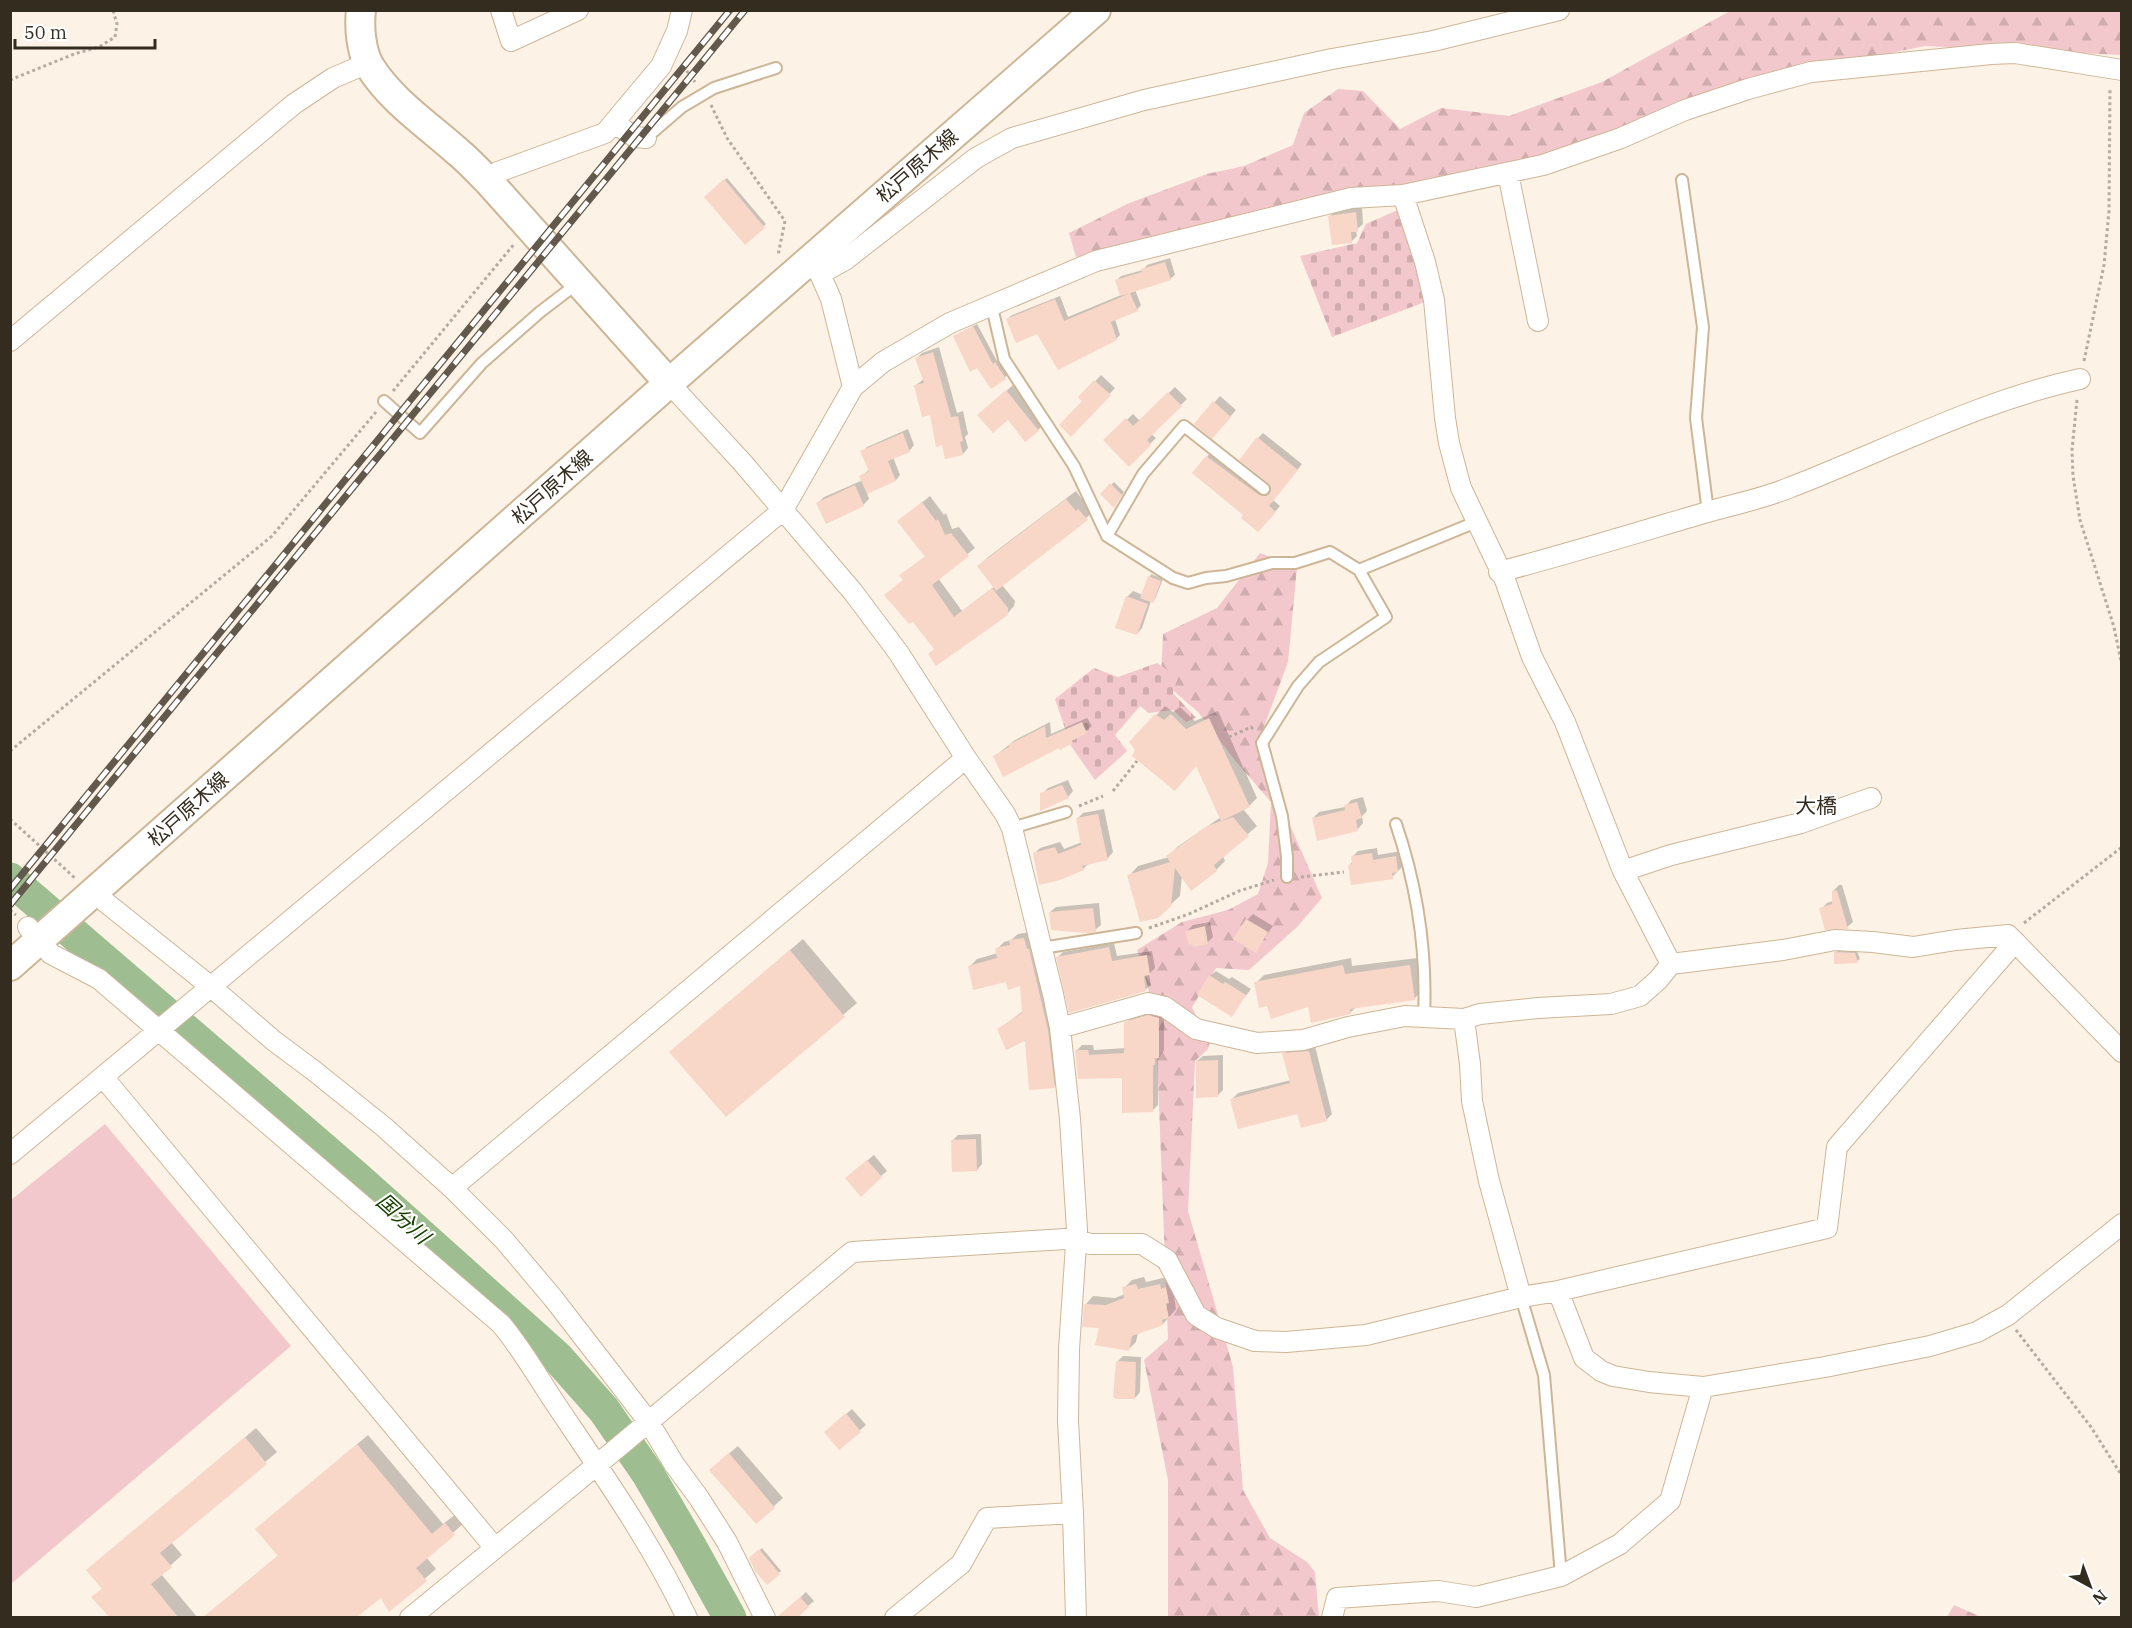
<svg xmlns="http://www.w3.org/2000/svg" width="2132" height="1628" viewBox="0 0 2132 1628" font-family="'IBM Plex Serif','Noto Sans JP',serif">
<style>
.forest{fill:url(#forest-firs)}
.cemetery{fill:url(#cemetery-stones)}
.pitch{fill:#f3c8cc}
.shadow{fill:#0003}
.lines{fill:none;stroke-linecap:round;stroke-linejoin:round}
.river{stroke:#9ebe91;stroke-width:33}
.building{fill:#f8d6c8}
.lane-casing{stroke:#cdb697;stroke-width:14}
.street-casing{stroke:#cdb697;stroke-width:22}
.secondary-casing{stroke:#cdb697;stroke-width:32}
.path{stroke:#b5ab9f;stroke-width:3;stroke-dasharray:3 3;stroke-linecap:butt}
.lane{stroke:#fff;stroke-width:10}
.street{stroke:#fff;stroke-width:20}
.secondary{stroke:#fff;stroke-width:28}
.rail-casing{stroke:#62594c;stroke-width:7}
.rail{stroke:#fff;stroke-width:4.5;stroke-dasharray:14;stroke-linecap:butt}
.labels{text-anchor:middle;stroke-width:4.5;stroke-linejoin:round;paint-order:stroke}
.street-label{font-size:20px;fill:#352c20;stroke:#fff}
.neighbourhood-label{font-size:21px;fill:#352c20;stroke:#fff}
.water-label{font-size:21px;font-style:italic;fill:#184100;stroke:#fff}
</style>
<defs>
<pattern id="forest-firs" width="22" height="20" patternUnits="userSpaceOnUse" patternTransform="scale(1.5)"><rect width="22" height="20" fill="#f3c8cc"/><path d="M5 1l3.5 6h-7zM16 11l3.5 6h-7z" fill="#d1acaf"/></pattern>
<pattern id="cemetery-stones" width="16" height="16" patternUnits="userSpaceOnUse" patternTransform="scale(1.5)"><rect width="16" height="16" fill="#f3c8cc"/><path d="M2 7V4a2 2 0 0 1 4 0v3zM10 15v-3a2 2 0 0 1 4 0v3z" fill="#d1acaf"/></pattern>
</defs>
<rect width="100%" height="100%" fill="#fcf2e5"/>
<path class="forest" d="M1730,11H2121L2122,55L1925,46L1739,84L1532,159L1247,217L1076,257L1069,233L1127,204L1207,174L1244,166L1293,145L1304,113L1338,89L1363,91L1400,129L1441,108L1509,116L1602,82Z
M1260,553L1297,567L1288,662L1256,748L1322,898L1297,927L1249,970L1216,968L1192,1007L1200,1024L1211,1038L1208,1049L1195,1061L1188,1211L1233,1367L1243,1490L1270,1538L1307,1562L1315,1572L1319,1617H1168V1480L1144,1360L1168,1339L1157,1053L1148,987L1137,950L1182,922L1228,910L1258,894L1268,863L1271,802L1238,764L1198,712L1161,680L1163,634L1217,608Z
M1954,1605L1981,1617H1947Z"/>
<path class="cemetery" d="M1400,209L1422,276L1425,302L1332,337L1300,256L1357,243L1366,224Z
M1157,663L1178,677L1173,693L1196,718L1186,722L1173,710L1149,713L1140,706L1115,735L1127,751L1095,780L1071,746L1055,699L1094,668L1118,677Z"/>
<path class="pitch" d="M105,1124L291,1346L11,1584V1200Z"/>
<path class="shadow" d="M727,178L766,224L745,243L706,197Z
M1362,207L1363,224L1356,230L1357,236L1351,242L1330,216L1336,211Z
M1170,258L1175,275L1170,279L1135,290L1141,305L1137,310L1115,319L1120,335L1116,339L1038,332L1007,319L1012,315L1060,296L1068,317L1121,295L1117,280L1121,276L1143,270L1147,265Z
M977,324L997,361L1000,360L1009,374L992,387L954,336Z
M939,347L957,413L963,411L968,434L965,437L968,448L963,454L931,413L916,385L924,379L917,358L922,353Z
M1101,375L1115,388L1071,435L1084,401L1080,397Z
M1013,385L1044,424L1038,430L985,410Z
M1175,387L1187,399L1151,434L1156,438L1129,465L1106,440L1133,414L1140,421Z
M1220,396L1236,410L1218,431L1196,423Z
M908,429L914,445L910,450L893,457L900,475L896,480L867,493L869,499L863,505L826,522L818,503L824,497L863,480L861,476L870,469L862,452L867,447Z
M1263,433L1302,464L1273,500L1280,506L1264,525L1245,515L1207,457L1212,451L1265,490L1273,491L1258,438Z
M1114,482L1124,492L1114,506L1102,494Z
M1076,491L1085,503L1088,501L1096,510L1002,585L1015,601L1014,606L1007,614L936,648L901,575L926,556L899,521L930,496L944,515L946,513L952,529L959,527L975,548L938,578L962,611L995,586L979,566L988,557Z
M1151,574L1163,579L1155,599L1151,601L1142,628L1137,634L1127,597L1133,591L1143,595Z
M1165,706L1173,712L1180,707L1195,721L1218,711L1257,798L1249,806L1243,809L1257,826L1223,856L1225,861L1216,870L1182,875L1180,896L1170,905L1129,876L1138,866L1169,857L1177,847L1221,817L1197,764L1137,750L1131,742Z
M1087,718L1092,726L1072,742L995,756L1015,740L1050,722L1051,734Z
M1068,780L1073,791L1068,797L1042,794L1048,788Z
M1363,797L1367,811L1362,816L1363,823L1358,829L1318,839L1313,818L1319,812L1345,807L1351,800Z
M1104,809L1113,852L1108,858L1089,863L1083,869L1034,854L1040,848L1060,842L1064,849L1082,842L1077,819L1083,813Z
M1377,848L1378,855L1401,851L1404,865L1392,877L1349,866L1353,861V856L1358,851Z
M1839,885H1842L1853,922L1847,927L1821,909L1827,903L1833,901V891Z
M1099,903L1101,925L1095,930L1050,912L1056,907Z
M1253,914L1273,926L1255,951L1247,920Z
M1210,922L1213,937L1207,943L1187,931L1193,925Z
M1031,932L1061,1080L1054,1087L1026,1038L999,1029L1023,1011L1022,984L970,966L977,959L998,953L997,949L1004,942L1011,940L1018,934Z
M803,939L857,1003L726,1115L671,1052Z
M1114,943L1117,956L1152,951L1155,968L1149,974L1151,985L1145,990L1058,957L1063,952Z
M1839,950L1857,951L1860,959L1857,961L1835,953Z
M1351,958L1352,966L1418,958L1422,991L1414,999L1357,1006L1350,1013L1309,1005L1256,983L1264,975Z
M1216,971L1229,979L1232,977L1251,989L1231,1015L1210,976Z
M1155,1010L1164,1012V1050L1158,1060V1105L1152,1111L1123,1076L1076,1051L1082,1045H1093L1094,1050L1126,1048V1023L1132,1017Z
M1315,1046L1332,1114L1326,1120L1232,1099L1238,1093L1291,1080L1284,1054L1290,1048Z
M1223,1055V1090L1217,1096L1197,1061L1203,1056Z
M981,1134L982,1164L977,1170L952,1141L958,1135Z
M874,1155L887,1171L881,1176L853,1172Z
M1144,1277L1146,1282L1167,1277L1176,1294L1174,1296L1176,1309L1163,1324L1138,1332L1136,1342L1128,1350L1101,1326L1086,1304L1093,1296L1115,1298L1125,1294L1124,1288L1132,1280Z
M1123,1356L1141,1357L1140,1392L1135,1398L1117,1362Z
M852,1409L866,1425L839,1448L832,1426Z
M256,1428L277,1452L171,1542L182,1555L161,1574L198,1618H111L93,1597L103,1588L88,1570Z
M368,1435L443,1524L456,1514L464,1523L426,1557L436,1569L389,1609L381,1595L356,1618H203L279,1555L268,1519Z
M738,1446L783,1498L756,1522L720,1461Z
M762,1548L781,1571L767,1583L750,1559Z
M806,1592L814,1601L808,1606L795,1618H778Z"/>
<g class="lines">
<path class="river" d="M10,879L356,1177L557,1357L604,1410L648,1474L690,1546L730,1618"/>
</g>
<path class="building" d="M724,179L765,228L745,245L704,197Z
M1356,212L1358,232H1351L1352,243L1332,245L1328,216Z
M1165,262L1171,280L1130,293L1138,311L1111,322L1117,340L1058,370L1037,334L1016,343L1006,319L1055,299L1064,321L1128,294L1120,296L1115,280L1142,272L1141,269Z
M973,326L993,364L995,362L1006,379L991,389L977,368L970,372L953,336Z
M933,352L951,417L958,416L963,441L960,442L963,455L945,459L942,445L936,447L930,415L922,417L914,385L924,383L915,358Z
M1094,380L1111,395L1071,437L1059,425L1082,401L1078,397Z
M1006,390L1039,431L1025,442L1008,420L993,433L977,415Z
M1168,392L1182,406L1147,440L1151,445L1129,467L1103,440L1126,418L1133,426Z
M1213,401L1231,417L1212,439L1194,424Z
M903,433L910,452L888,461L896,481L867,494L859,476L869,471L860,451Z
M1257,437L1298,470L1269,506L1276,512L1258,532L1241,518L1243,515L1192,473L1206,456L1259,495L1267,496L1271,491L1269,484L1239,460Z
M1110,483L1122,495L1114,508L1100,494Z
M855,485L864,506L826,524L816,503Z
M1066,499L1076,511L1078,509L1088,520L996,591L977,566Z
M922,502L936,521L938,519L945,535L951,533L969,556L932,585L954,617L992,588L1008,608V615L936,666L928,654L934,649L913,622L909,624L884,595L903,580L899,575L925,557L897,521Z
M1148,576L1161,581L1153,603L1140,598Z
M1126,596L1148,604L1137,635L1115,628Z
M1155,714L1164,720L1171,714L1186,729L1209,718L1250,807L1221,821L1196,766L1175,791L1132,756L1135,750L1129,742Z
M1082,722L1087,733L1072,741L1073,743L1060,750L1059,748L1003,777L993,756L1009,747L1008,745L1045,726L1046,738Z
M1062,785L1069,798L1040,811V793Z
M1357,802L1362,818L1356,820L1358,831L1317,841L1312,818L1345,810L1344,805Z
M1098,814L1108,860L1082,866L1084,870L1060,880L1039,885L1033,853L1055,847L1058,854L1081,845L1076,818Z
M1233,817L1249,836L1214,865L1217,871L1191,891L1175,868L1171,906L1158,918L1140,922L1127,875L1170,862L1166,856L1207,826Z
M1372,853L1373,860L1396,856L1398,872L1392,873L1393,879L1351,885L1348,865L1352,864L1351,856Z
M1837,890L1848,929L1825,930L1819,908L1832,904V891Z
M1093,908L1096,932L1087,933L1051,930L1049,912Z
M1246,919L1268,932L1256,953L1233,939Z
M1205,926L1208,944L1193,947L1192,944L1189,945L1185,931Z
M1024,938L1027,949H1029L1048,1030L1055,1088L1029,1090L1025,1041L1006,1050L997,1029L1022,1013L1020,986L1008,990L1006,982L973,990L968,966L997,958L995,948L1010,945L1009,940Z
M1109,947L1112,961L1147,955L1150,975L1144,976L1146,991L1069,1013L1056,957Z
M790,950L845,1017L726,1117L669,1052Z
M1834,952L1855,953L1858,963L1834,964Z
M1343,965L1345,974L1410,965L1415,1000L1350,1009L1351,1014L1311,1023L1308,1007L1271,1019L1267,1006L1259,1008L1254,982Z
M1209,975L1223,984L1225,982L1246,995L1232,1017L1197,995Z
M1148,1015L1159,1018V1058H1155V1065H1153V1112L1122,1113V1078L1078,1079L1075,1050H1088L1089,1055L1124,1053V1022Z
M1309,1051L1327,1121L1301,1128L1297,1114L1238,1129L1230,1099L1290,1083L1282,1053Z
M1218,1060V1097L1196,1098V1061Z
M976,1139L977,1171L952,1172L951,1140Z
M867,1160L882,1177L861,1197L845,1178Z
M1136,1284L1138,1289L1160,1284L1161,1289L1166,1287L1169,1303L1166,1304L1169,1318L1162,1320L1163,1325L1132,1336L1129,1351L1095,1345L1099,1328L1082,1327L1084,1304L1106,1305L1124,1298L1122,1287Z
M1116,1361L1136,1362L1135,1399H1115L1113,1397Z
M846,1413L861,1432L839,1450L824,1432Z
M245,1437L267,1464L160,1553L172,1567L151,1584L178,1617H109L91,1597L102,1589L86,1570Z
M357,1444L432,1534L445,1523L455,1535L416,1568L427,1581L389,1612L381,1598L357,1617H203L278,1556L255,1529Z
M729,1453L775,1508L756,1524L709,1470Z
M759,1549L780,1574L767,1585L755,1571L749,1558Z
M800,1597L809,1607L798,1617H777Z"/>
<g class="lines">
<g class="lane-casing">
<path id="lane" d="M646,138L682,107L714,88L776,68
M1682,180L1703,327L1696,418L1708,512
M992,307L1004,359L1074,466L1107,536L1173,578L1188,583L1206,578L1226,576L1272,563H1295L1330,552L1359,570
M384,401L420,433L482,363L540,312L578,283
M1107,536L1143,474L1184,426L1264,489
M1396,824C1417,886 1427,952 1424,1017
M1012,828L1066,812
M1287,877V857L1282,816L1262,743L1298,686L1319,662L1386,617L1359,570L1476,522
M1042,948L1136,933
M1521,1297L1544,1375L1561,1576"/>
</g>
<g class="street-casing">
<path id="street" d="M501,10L511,41L578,10
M614,123L635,137L646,138
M1508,173L1538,321
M488,181L498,172L605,133L661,66L677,31L682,10
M1403,195L1425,262L1434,300L1445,418L1449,443L1461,488L1505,580L1532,657L1565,722L1623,871L1671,855L1801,823L1871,798
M809,261L820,274L845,260L976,158L1012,138L1144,100L1332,59L1433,41L1559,10
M820,274L831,299L853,387
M10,341L294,104L333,78L368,63
M669,383L742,462L853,592L898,652L966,758L1005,814L1012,828L1053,994L1060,1028L1070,1119L1077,1230L1069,1349L1068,1421L1073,1513L1076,1618
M1499,572C1568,554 1636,533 1704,513C1734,504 1763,499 1791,487C1887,450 1979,401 2080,379
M1623,871L1671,964
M94,893L210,986L274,1041L313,1070L384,1127L452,1188L504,1240L553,1298L648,1421L674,1464L699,1498L727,1542L765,1618
M28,927L51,954L99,979L501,1324C522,1349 537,1376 555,1403C602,1473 651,1542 687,1618
M1464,1019L1470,1064L1472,1101L1489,1181L1521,1297
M1060,1028L1148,1003L1165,1007L1196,1029L1257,1043L1303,1040L1348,1027L1405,1016L1464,1019L1480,1014L1538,1008L1611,1004L1640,996L1658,980L1671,964L1783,950L1835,940L1873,942L1913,947L1956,940L2008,935L2015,942
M103,1077L495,1548
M10,1154L783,510L853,387L883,362L950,323L1096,261L1351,198L1403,195L1543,165L1621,138L1685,110L1748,89L1811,72L1991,54L2015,53L2122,70
M452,1188L966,758
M1558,1291L1584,1358L1601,1371L1613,1376L1649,1382L1703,1387L1825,1367L1930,1346L1977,1332L2008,1315L2122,1224
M410,1618L598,1464L852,1252L1066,1239H1076L1090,1244H1142L1167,1260L1196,1315L1217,1328L1255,1341L1286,1342L1366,1335L1521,1297L1558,1291L1827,1228L1837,1147L2015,942L2122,1052
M895,1618L961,1564L987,1518L1073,1513
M1332,1618L1337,1598L1438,1591L1476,1597L1561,1576L1620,1544L1670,1501L1703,1387"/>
</g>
<g class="secondary-casing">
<path id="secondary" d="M361,10C359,27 361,50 369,65C390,100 428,125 458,152C469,161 478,171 488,181L669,383
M10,966L669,383L1096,10"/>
</g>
<path class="path" d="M683,66L695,82
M10,80L74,54L99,47L115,37L117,24L113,10
M711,105L727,138L785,221L778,255
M2084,361L2104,265L2109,211L2110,88
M393,391L515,243
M2077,400L2072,450L2073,476L2080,520L2114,627L2122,666
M1229,737L1251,727L1253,729
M10,751L272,536L376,412
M1113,791L1137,761
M1079,806L1103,796
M10,819L76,879
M1301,877L1344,872
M10,910L16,915
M2024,923L2122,847
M1149,928L1189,914L1239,891L1274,880
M2016,1330L2091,1427L2122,1476"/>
<use href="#lane" class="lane"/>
<use href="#street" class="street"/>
<use href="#secondary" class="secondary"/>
<g class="rail-casing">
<path id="rail" d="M10,889L730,10
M10,905L745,10"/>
</g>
<use href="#rail" class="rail"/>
</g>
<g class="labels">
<g class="street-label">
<text transform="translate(917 166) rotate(-41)" y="7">松戸原木線</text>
<text transform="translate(552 487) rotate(-42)" y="7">松戸原木線</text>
<text transform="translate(188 809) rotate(-42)" y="7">松戸原木線</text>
</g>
<g class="neighbourhood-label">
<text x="1816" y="813">大橋</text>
</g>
<g class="water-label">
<text transform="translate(403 1219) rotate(42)" y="7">国分川</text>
</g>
</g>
<rect width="2132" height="1628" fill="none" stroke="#352c20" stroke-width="24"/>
<g transform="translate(2090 1586) rotate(139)" stroke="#ffffff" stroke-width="4.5" paint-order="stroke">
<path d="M0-4.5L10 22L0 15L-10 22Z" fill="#352c20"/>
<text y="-9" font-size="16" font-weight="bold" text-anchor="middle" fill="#352c20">N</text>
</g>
<path d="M15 39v9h140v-9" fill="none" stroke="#352c20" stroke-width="3"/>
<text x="24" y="39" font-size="18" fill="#352c20" stroke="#ffffff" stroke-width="4.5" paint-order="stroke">50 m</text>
</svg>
